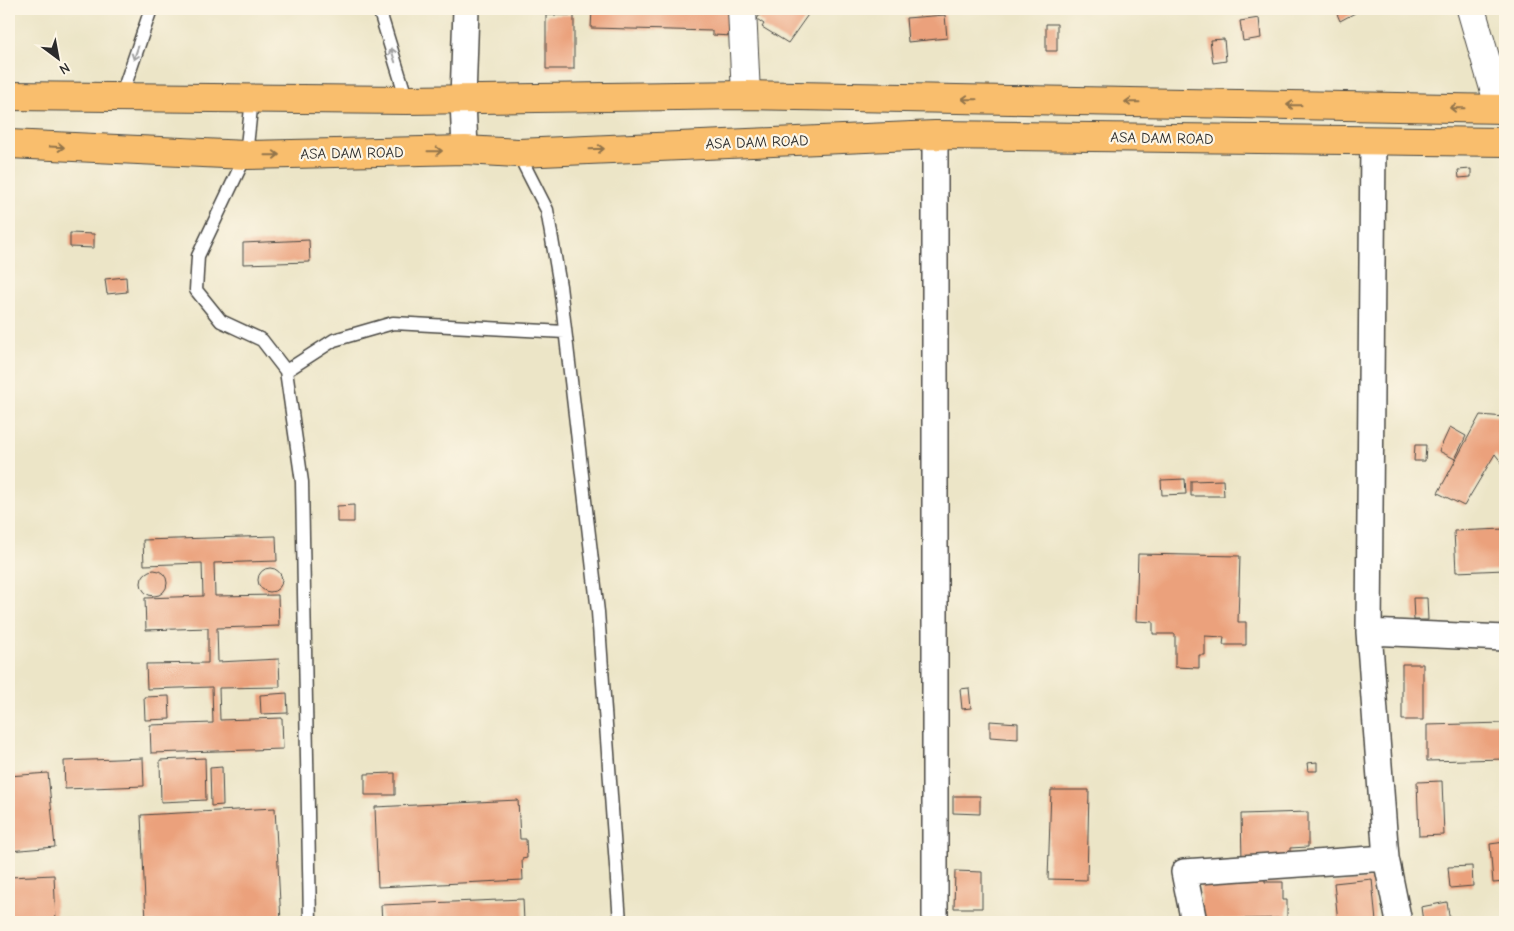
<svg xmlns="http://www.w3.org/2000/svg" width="1514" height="931" viewBox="0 0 1514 931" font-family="'Comic Neue',sans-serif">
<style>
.building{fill:#eba17c}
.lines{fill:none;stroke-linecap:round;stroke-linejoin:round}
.service-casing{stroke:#484742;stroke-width:15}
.minor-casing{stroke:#484742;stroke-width:28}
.tertiary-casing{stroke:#484742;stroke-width:30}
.primary-casing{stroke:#484742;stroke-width:30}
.service{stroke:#fff;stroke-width:12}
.minor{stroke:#fff;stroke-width:25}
.tertiary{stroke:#fff;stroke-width:28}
.primary{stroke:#f9be6d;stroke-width:28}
.oneway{stroke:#a0a0a0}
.oneway2{stroke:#92744c}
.labels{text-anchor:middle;stroke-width:4.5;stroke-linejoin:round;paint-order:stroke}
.street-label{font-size:15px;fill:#2b2b2b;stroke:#fcf5e5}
</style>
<rect width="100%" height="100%" fill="#fcf5e5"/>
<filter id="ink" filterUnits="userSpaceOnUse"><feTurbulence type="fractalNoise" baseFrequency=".02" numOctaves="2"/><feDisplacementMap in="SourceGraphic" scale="10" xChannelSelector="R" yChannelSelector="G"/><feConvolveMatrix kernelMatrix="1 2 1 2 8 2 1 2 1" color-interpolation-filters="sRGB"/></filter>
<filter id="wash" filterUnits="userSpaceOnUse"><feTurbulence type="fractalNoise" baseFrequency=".0096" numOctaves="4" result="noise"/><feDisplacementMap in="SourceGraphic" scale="20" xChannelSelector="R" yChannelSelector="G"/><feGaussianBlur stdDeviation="1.12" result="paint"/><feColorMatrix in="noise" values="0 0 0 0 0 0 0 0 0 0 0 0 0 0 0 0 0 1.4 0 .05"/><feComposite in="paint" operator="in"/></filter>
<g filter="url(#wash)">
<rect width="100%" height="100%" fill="#ece5c7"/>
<g id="blocks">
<path class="building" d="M592,9H734L733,36L712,35V31L591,28Z
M764,9H812L788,43L762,27L764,24L757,19Z
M1335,9H1353L1355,13L1340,21Z
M546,15H574V69H546Z
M945,15L947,38L908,42L906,18Z
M1259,18L1261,38L1243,41L1240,21Z
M1046,24H1057V51H1046Z
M1224,39L1226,61L1213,63L1210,40Z
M1471,169V177L1459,178L1458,170Z
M70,233L94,234V248L70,247Z
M309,240L310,262L243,264V243Z
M126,277L127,292L107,294L105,279Z
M9,328H11L10,371H9Z
M1480,415L1505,417V467L1495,454L1464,506L1438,493Z
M1450,427L1466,436L1455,459L1439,451Z
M1415,445H1426L1425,461H1414Z
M1185,479L1186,494L1162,495L1161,480Z
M1223,480L1224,496H1191V481Z
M354,505V522H337V506Z
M1505,529V570L1456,572L1454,531Z
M276,536L277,561L214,563L215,596L278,595L279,626L217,628L218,662L279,659L280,687L219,688L220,720L282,718L283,749L151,753L150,725L213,723L212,687L147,689L146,664L208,663V628L146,630L145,598L203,596L202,563L144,565L143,540Z
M1138,554L1240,556L1238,622H1246V645H1223L1224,637L1205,636V655H1199V668L1175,667V634H1153V622L1136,621Z
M258 580a12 12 0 1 1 24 0a12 12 0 1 1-24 0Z
M141 583a13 13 0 1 1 26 0a13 13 0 1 1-26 0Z
M1413,598H1427L1428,620H1414Z
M1402,664H1423V720H1402Z
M969,688L971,708L962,709L960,689Z
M287,693L288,713L261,714L260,695Z
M169,696L170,719L145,720L144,697Z
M990,721L1018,723V739L990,737Z
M1505,723V759L1427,761V725Z
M143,758L144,786L65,789L64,761Z
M205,758L206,800L161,802L160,760Z
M1317,762V771H1308L1307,763Z
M222,767L223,805L211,806L210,768Z
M48,773L55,847L9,851V776Z
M395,773V795H365V774Z
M1442,781L1444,835L1419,836L1417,782Z
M1051,790H1089L1087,880L1048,879Z
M953,796H980V814L953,813Z
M518,800L520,839H526L527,858L522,859L523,880L378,887L375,807Z
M275,808L281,922H146L141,815Z
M1308,812V847L1290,848V859L1242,860L1241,814Z
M1505,842V882L1493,883L1490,844Z
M1472,866L1473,886L1450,888L1448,867Z
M955,871L982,872V908H954Z
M54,875L56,922H9V877Z
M1265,876V882H1283V900H1287V918L1201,920L1200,877Z
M1372,879L1376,922H1338L1334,883Z
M523,899L524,922H382L381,905Z
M1447,902L1450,922H1423L1421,907Z"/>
</g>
</g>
<g filter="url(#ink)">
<use href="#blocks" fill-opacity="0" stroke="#484742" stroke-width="1"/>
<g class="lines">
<g class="service-casing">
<path id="service" d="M379,9L407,100
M121,97L151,9
M252,99L246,155L198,256L196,290L221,321L262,340L286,371L302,482L310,922
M518,153L547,210L560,286L598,612L620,922
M286,371L334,340L393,323L565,332"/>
</g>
<g class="minor-casing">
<path id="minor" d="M935,135V922
M1373,141L1369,632L1386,858L1399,922
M465,150L463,99L466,9
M1369,632L1505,638
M1194,922L1184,872L1386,858"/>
</g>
<g class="tertiary-casing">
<path id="tertiary" d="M742,9L746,95
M1471,9L1500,109"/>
</g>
<g class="primary-casing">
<path id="primary" d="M9,96L407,100L746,95L1505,109
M9,144L246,155L465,150L518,153L935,135L1505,142"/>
</g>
<use href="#service" class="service"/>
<use href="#minor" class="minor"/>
<use href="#tertiary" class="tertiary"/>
<use href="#primary" class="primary"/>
</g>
<defs><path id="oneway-shaft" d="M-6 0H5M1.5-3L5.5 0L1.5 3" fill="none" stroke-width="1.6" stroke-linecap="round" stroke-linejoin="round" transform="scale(1.25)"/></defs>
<g class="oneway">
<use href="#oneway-shaft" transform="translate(136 53) rotate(109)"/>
<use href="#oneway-shaft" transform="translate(393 55) rotate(-107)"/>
</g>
<g class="oneway2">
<use href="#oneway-shaft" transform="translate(969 99) rotate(-179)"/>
<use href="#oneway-shaft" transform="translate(1132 102) rotate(-179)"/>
<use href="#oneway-shaft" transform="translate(1294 105) rotate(-179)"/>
<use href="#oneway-shaft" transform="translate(1457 108) rotate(-179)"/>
<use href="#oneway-shaft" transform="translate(57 147) rotate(3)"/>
<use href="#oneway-shaft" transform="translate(597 149) rotate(-2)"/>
<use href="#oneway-shaft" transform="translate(435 151) rotate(-1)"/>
<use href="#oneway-shaft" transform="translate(272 155) rotate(-1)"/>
</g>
</g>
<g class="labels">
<g class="street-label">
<text transform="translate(1162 138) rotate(1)" y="5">ASA DAM ROAD</text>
<text transform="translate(757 142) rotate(-2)" y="5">ASA DAM ROAD</text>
<text transform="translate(352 153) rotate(-1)" y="5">ASA DAM ROAD</text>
</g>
</g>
<rect width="1514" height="931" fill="none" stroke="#fcf5e5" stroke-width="30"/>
<g transform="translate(58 58) rotate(148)" stroke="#fcf5e5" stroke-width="4" paint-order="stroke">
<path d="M0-4L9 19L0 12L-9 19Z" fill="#2b2b2b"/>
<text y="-8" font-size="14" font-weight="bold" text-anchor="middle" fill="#2b2b2b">N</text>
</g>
</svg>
